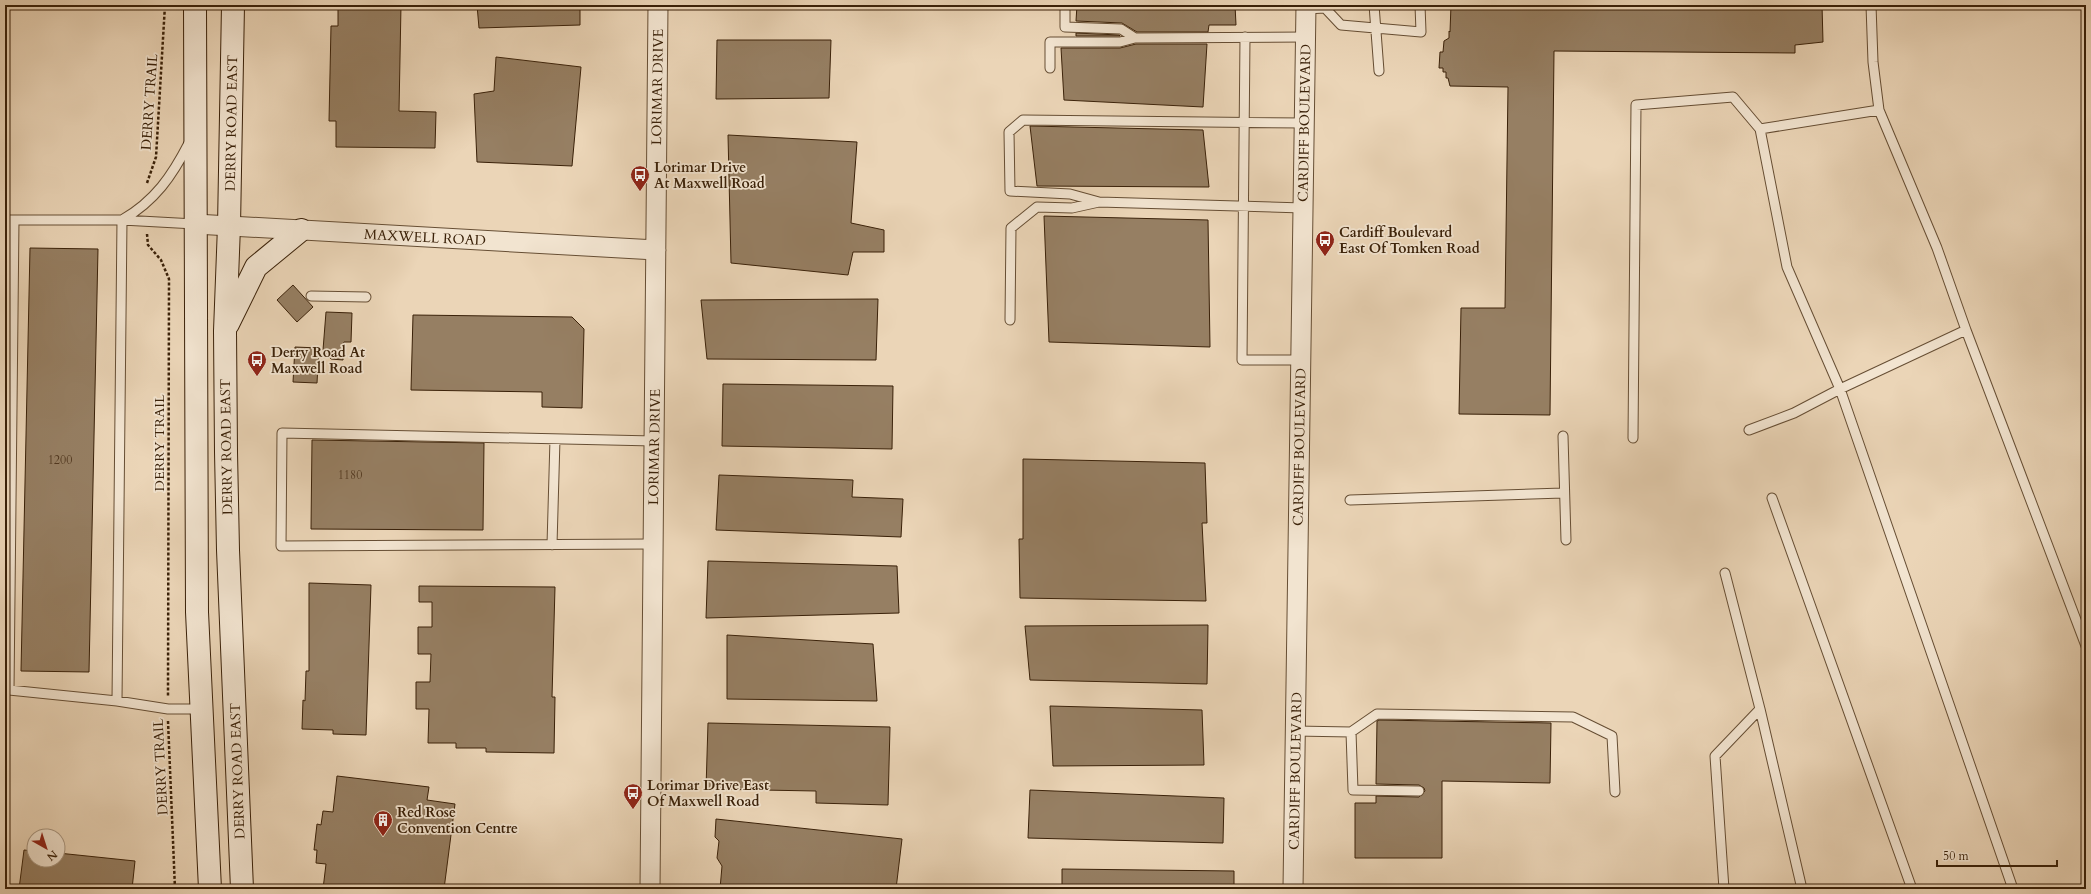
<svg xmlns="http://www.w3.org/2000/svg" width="2091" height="894" viewBox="0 0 2091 894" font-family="Cardo,serif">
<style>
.building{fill:#967f63;stroke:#3a2109}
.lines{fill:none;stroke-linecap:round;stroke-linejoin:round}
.lane-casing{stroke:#664e34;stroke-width:11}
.street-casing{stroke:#664e34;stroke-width:21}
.secondary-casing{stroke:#3a2109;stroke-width:24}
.path{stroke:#3a2109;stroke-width:2.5;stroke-dasharray:3 2;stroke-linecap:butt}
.lane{stroke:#f2e4d0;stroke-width:9}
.street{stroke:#f2e4d0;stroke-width:19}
.secondary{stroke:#f2e4d0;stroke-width:22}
.labels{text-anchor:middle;stroke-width:3.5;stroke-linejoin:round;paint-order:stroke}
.number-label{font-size:12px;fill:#513820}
.street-label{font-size:14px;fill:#3a2109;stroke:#f2e4d0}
.poi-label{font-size:14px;font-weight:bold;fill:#3a2109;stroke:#f2e4d0;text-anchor:start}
</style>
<rect width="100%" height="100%" fill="#ebd5b7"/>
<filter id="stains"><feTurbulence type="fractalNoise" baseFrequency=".005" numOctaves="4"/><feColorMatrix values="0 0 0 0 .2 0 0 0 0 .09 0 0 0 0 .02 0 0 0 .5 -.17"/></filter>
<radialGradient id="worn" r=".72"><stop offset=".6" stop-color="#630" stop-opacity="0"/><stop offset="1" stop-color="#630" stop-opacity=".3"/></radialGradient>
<path class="building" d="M338,5H401L399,111L436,112L435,148L336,147V121H329L331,26H338Z
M477,5H580V25L479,28Z
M1077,5H1235L1236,25H1209L1208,32H1137L1122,23L1076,21Z
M1451,5H1822L1823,42L1795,45V53L1554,51L1550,415L1459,414L1461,308H1505L1508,87L1450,86L1448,78H1446V72H1443V68H1439L1440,52H1443L1444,41L1449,38V31L1450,32Z
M1076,33L1119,35L1120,36H1076Z
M717,40H831L829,98L716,99Z
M1136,44H1207L1203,107L1064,100L1061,48H1120Z
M496,57L581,67L572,166L477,162L474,94L494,91Z
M1030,126L1203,130L1209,187L1037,186Z
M728,135L857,142L851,223L884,230V252H853L848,275L731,263Z
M1044,216L1208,220L1210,347L1049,342Z
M30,248L98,249L89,672L21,671Z
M293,285L313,307L297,322L277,300Z
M878,299L876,360L707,359L701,300Z
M326,312L352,313L351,342H344L343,360L331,359L323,350Z
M413,315L572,317L584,329L582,408L542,407V392L411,390Z
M295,347L319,348L317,383L293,382Z
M723,384L893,386L892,449L722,446Z
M312,440L484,443L483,530L311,529Z
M1023,459L1205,463L1207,523H1202L1206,601L1020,598L1019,539H1023Z
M719,475L853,480L852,497L903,499L901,537L716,530Z
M708,561L897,566L899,613L706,618Z
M309,583L371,585L366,735L333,734V730L302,729L303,700L305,701L306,671H309Z
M419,586L555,587L552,697H555L554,753L486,752V748H456V743H428L429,709H416V682H430L431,654H418V627H432V602H419Z
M1208,625L1207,684L1030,680L1025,626Z
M727,635L873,644L877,701L727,699Z
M1050,706L1202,710L1204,765L1053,766Z
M1379,720L1551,723L1550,783L1442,781V858H1355V803H1376V796L1419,797L1425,791L1424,788L1419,785L1376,784L1377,721Z
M708,723L890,727L888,805L816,803V791L706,789Z
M337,776L429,787L427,800L455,804L444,889L409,885L408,889H323L326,864L316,863L317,850H314L317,824L321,825L323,811L333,812Z
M1030,790L1224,798L1223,843L1028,838Z
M716,819L902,839L896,889H720L722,866L717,858L719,841L715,837Z
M24,850L34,851V860H58V853L135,861L132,889H19Z
M1062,869L1234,871V889H1062Z"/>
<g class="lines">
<g class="lane-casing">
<path id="lane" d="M1065,5V27L1121,29L1135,38
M1374,5L1379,71
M1871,5L1873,62L1879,110
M1306,9L1325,8L1341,25L1421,32L1420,5
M1245,37L1242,360H1301
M1050,68V42H1120L1135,38L1305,37
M1760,129L1879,110L1937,248L1966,330L1840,389L2013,889
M1099,202L1070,194L1010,191L1009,132L1023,120L1304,123
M5,220H122L195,224
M14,220L9,690L117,701L168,709H202
M122,220C155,201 172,176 189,143
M311,296L366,297
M1010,320L1011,228L1037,207L1072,208L1099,202L1303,208
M1966,330L2086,646
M1563,436L1566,540
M1633,438L1636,105L1733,97L1760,129L1787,267L1840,389L1794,413L1749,430
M1772,498L1912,889
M1350,500L1563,493
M653,544L281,546L282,433L654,441
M552,545L555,439
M1725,573L1760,709L1802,889
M117,701L122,220
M1295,731L1351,732L1377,714L1573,717L1612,736L1615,792
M1351,732L1353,790L1419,791
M1724,889L1715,756L1760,709"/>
</g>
<g class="street-casing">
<path id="street" d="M195,224L656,250
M650,889L658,5
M1293,889L1306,5"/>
</g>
<g class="secondary-casing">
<path id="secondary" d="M195,5L197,612L210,889
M233,5L229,226L225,331L226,452L228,550L242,889
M228,324L256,267L301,230"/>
</g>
<path class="path" d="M147,183L156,157L165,5
M147,234L148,245L161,260L169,279L168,696
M168,721L175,889"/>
<use href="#lane" class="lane"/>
<use href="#street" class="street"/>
<use href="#secondary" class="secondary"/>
</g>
<defs>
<g id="bus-pin" transform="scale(1)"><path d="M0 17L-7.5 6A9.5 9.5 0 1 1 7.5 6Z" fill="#8f2418" stroke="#f2e4d0"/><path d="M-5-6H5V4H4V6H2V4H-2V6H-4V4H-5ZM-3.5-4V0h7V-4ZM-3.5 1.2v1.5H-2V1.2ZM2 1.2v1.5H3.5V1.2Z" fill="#fff"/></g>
<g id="building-pin" transform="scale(1)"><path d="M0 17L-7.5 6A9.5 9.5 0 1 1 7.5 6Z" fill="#8f2418" stroke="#f2e4d0"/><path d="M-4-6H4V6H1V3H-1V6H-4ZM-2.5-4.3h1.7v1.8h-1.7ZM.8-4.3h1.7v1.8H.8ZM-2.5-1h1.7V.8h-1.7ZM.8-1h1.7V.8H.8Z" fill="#fff"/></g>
</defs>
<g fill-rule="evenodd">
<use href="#bus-pin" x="640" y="175"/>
<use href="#bus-pin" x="1325" y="240"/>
<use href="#bus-pin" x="257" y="360"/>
<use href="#bus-pin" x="633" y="793"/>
<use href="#building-pin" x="383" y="820"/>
</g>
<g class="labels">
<g class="number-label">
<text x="60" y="464">1200</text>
<text x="350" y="479">1180</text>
</g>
<g class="street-label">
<text transform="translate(657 87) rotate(-89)" y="5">LORIMAR DRIVE</text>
<text transform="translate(149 102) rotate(-86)" y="5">DERRY TRAIL</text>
<text transform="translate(231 123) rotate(-89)" y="5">DERRY ROAD EAST</text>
<text transform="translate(1304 123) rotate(-89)" y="5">CARDIFF BOULEVARD</text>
<text transform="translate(425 237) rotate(3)" y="5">MAXWELL ROAD</text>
<text transform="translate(159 443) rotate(-90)" y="5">DERRY TRAIL</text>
<text transform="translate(226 447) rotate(-91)" y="5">DERRY ROAD EAST</text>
<text transform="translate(654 447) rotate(-89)" y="5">LORIMAR DRIVE</text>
<text transform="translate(1299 447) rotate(-89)" y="5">CARDIFF BOULEVARD</text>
<text transform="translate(160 767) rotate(-93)" y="5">DERRY TRAIL</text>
<text transform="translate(237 771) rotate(-92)" y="5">DERRY ROAD EAST</text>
<text transform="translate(1295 771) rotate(-89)" y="5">CARDIFF BOULEVARD</text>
</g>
<g class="poi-label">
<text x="654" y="172">Lorimar Drive<tspan x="654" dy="16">At Maxwell Road</tspan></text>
<text x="1339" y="237">Cardiff Boulevard<tspan x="1339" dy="16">East Of Tomken Road</tspan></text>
<text x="271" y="357">Derry Road At<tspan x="271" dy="16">Maxwell Road</tspan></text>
<text x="647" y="790">Lorimar Drive East<tspan x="647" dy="16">Of Maxwell Road</tspan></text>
<text x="397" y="817">Red Rose<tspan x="397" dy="16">Convention Centre</tspan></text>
</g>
</g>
<rect width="2091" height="894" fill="none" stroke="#ebd5b7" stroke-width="20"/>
<rect x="6" y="6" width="2079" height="882" fill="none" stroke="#3a2109" stroke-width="2"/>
<rect x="10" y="10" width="2071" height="874" fill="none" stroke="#3a2109"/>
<g transform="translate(46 848) rotate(141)"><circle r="19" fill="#f2e4d0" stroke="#a89680"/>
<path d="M0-3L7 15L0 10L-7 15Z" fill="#8f2418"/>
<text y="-6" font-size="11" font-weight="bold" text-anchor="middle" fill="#3a2109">N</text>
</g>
<path d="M1937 860v6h120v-6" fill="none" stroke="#3a2109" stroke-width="2"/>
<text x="1943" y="860" font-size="12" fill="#3a2109" stroke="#f2e4d0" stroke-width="3" paint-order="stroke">50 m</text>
<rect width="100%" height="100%" filter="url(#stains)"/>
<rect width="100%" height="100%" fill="url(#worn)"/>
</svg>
